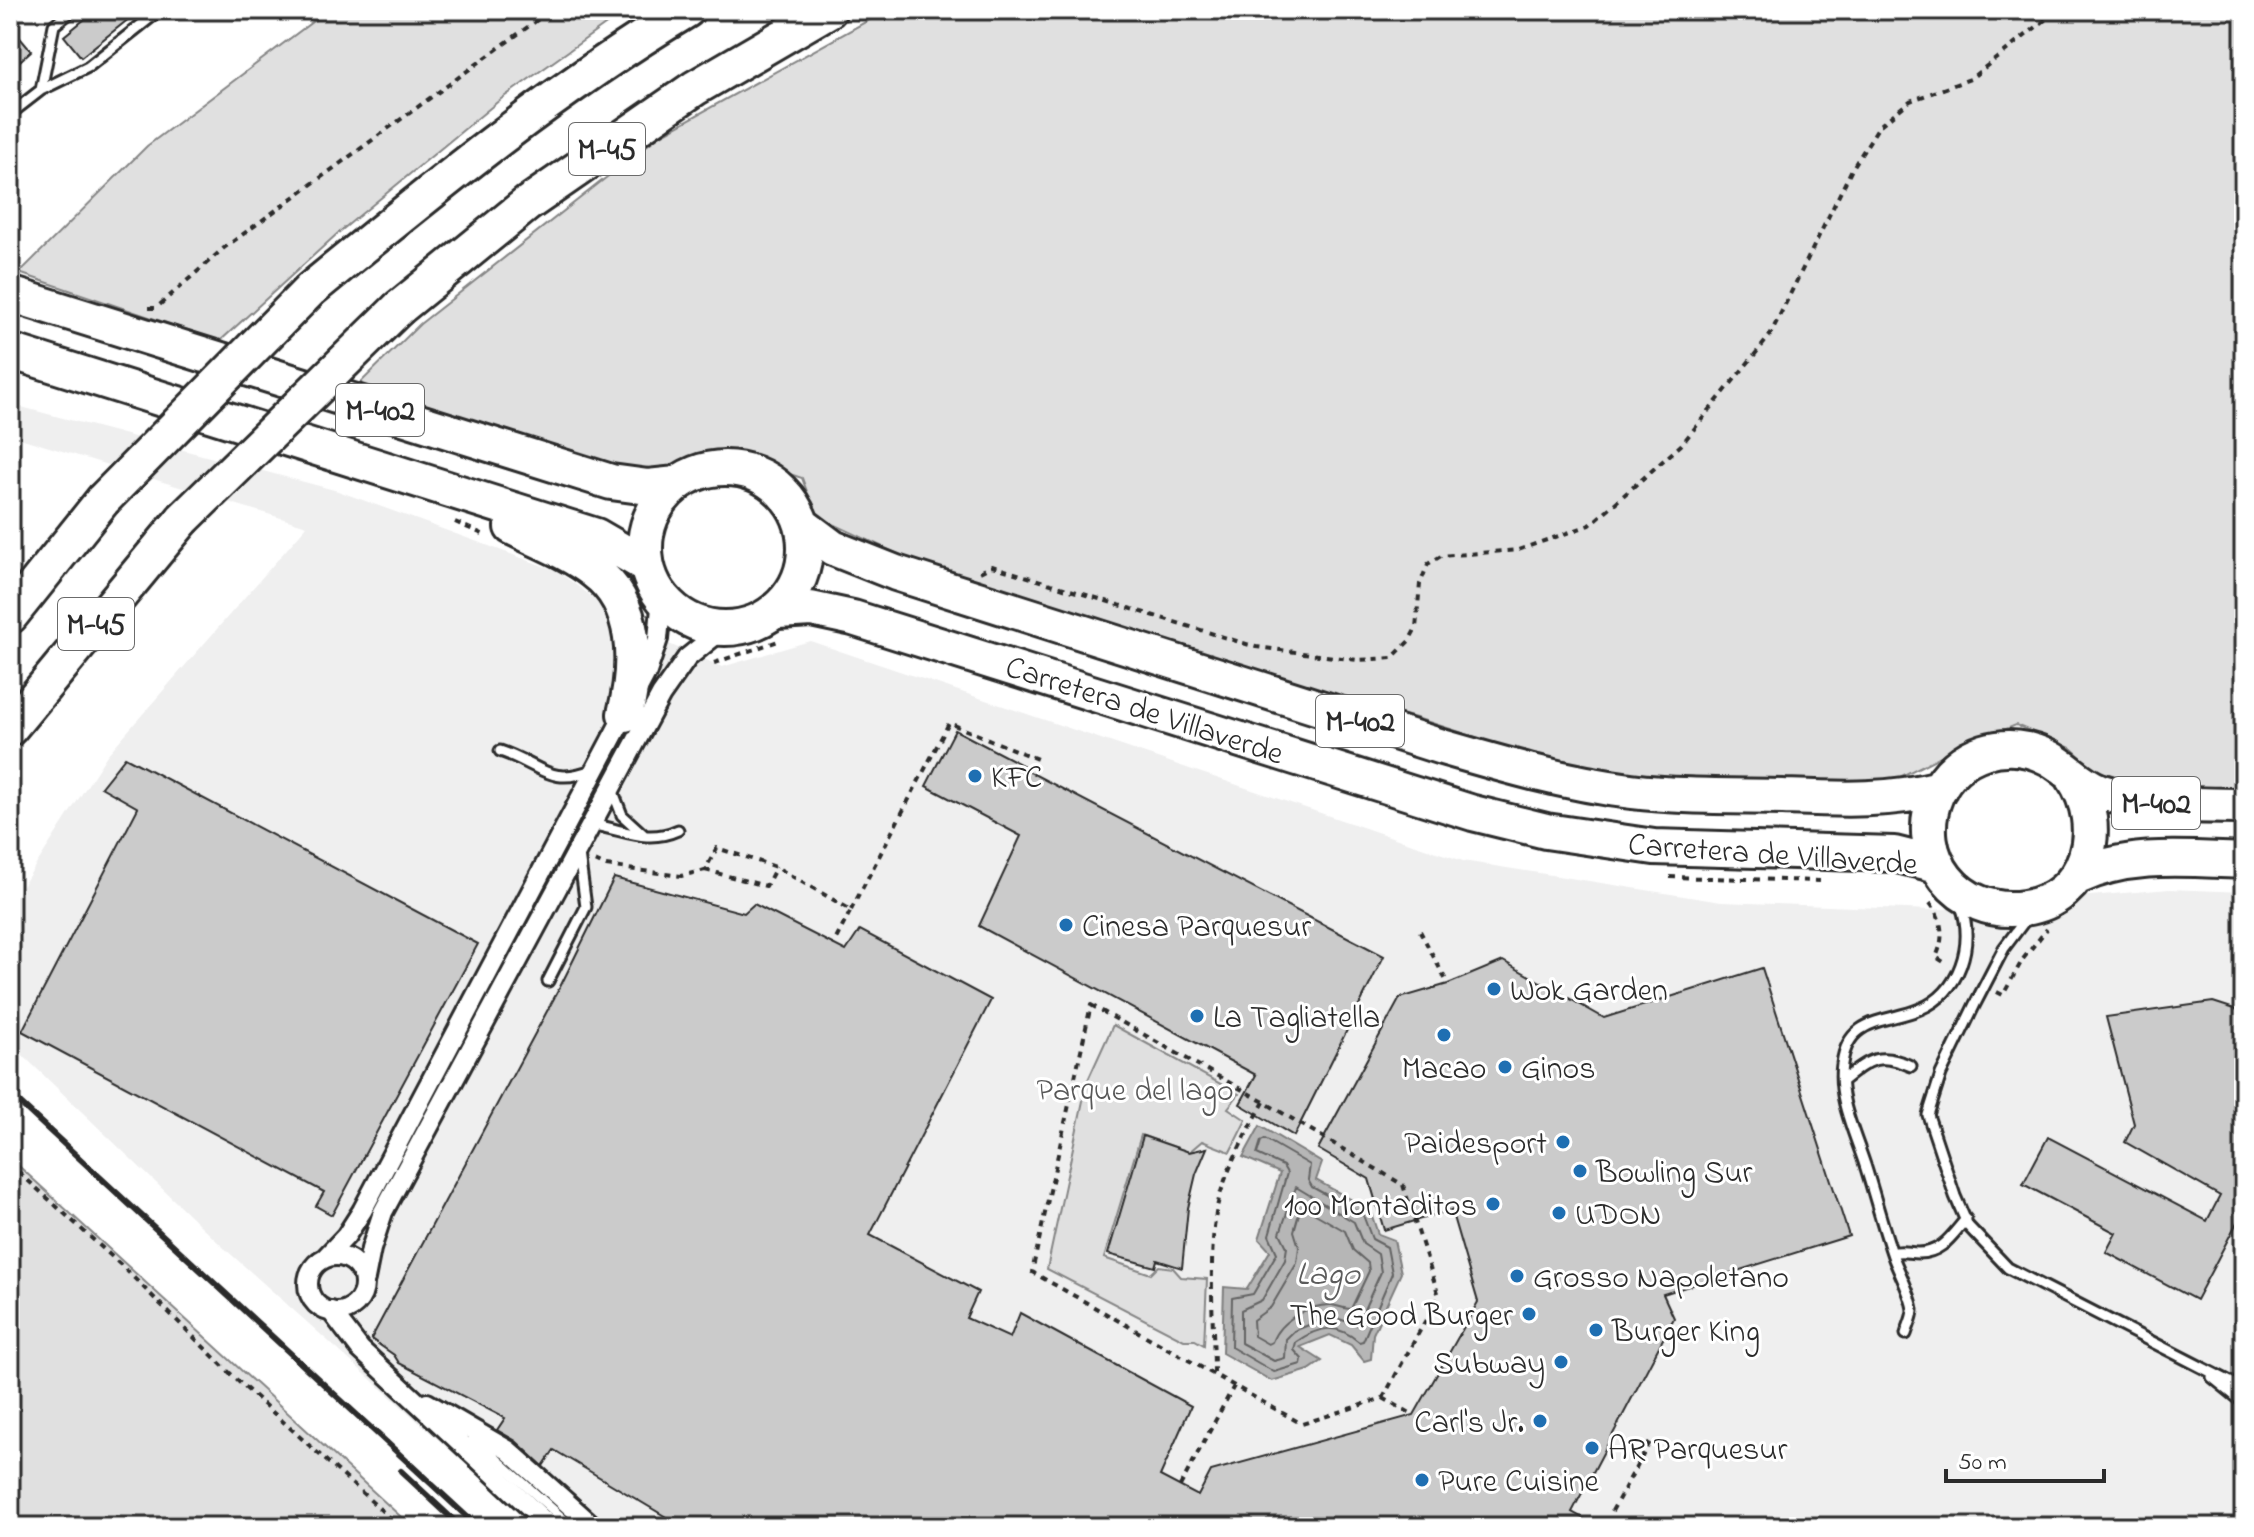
<svg xmlns="http://www.w3.org/2000/svg" width="2254" height="1537" viewBox="0 0 2254 1537" font-family="'Indie Flower',sans-serif">
<style>
.built{fill:#efefef}
.green{fill:#e0e0e0;stroke:#868686;stroke-width:2}
.water{fill:#b6b6b6;stroke:#7e7e7e;stroke-width:2}
.lines{fill:none;stroke-linecap:round;stroke-linejoin:round}
.shore{stroke:#636363;stroke-width:2}
.building{fill:#cbcbcb;stroke:#2b2b2b;stroke-width:2}
.lane-casing{stroke:#2b2b2b;stroke-width:15}
.street-casing{stroke:#2b2b2b;stroke-width:24}
.highway-casing{stroke:#2b2b2b;stroke-width:40}
.path{stroke:#2b2b2b;stroke-width:4;stroke-dasharray:6 6;stroke-linecap:butt}
.lane{stroke:#fff;stroke-width:9}
.street{stroke:#fff;stroke-width:18}
.highway{stroke:#fff;stroke-width:34}
.rail{stroke:#2b2b2b;stroke-width:6}
.highway-bridge-casing{stroke:#2b2b2b;stroke-width:40;stroke-linecap:butt}
.highway-bridge{stroke:#fff;stroke-width:34}
.poi-dot{fill:#1f6fb2;stroke:#fff;stroke-width:3}
.labels{text-anchor:middle;stroke-width:6;stroke-linejoin:round;paint-order:stroke}
.shield{fill:#fff;stroke:#6b6b6b;stroke-width:2}
.shield-label{font-size:30px;font-weight:bold;fill:#2b2b2b}
.street-label{font-size:32px;fill:#2b2b2b;stroke:#fff}
.poi-label{font-size:32px;fill:#2b2b2b;stroke:#fff;text-anchor:start}
.park-label{font-size:32px;fill:#585858;stroke:#fff}
.water-label{font-size:34px;font-style:italic;fill:#5c5c5c;stroke:#fff}
</style>
<rect width="100%" height="100%" fill="#fff"/>
<filter id="ink" filterUnits="userSpaceOnUse"><feTurbulence type="fractalNoise" baseFrequency=".0125" numOctaves="2"/><feDisplacementMap in="SourceGraphic" scale="16" xChannelSelector="R" yChannelSelector="G"/><feConvolveMatrix kernelMatrix="1 2 1 2 8 2 1 2 1" color-interpolation-filters="sRGB"/></filter>
<g filter="url(#ink)">
<path class="built" d="M10,404L338,491L557,571L639,631L722,667L810,641L1463,861L1721,902L1932,910L2169,889L2244,892V1527H536L224,1248L10,1043V905L107,755L307,526L10,435Z"/>
<path class="green" d="M328,10H626L501,99L337,234L220,341L19,273L147,146Z
M887,10H2244V798L2136,783L2095,770L2071,748L2016,725L1951,751L1892,781L1749,783L1585,772L1416,718L1225,667L913,561L816,516L802,478L738,457L671,470L609,468L354,389L420,324L659,136Z
M1113,1025L1239,1094L1228,1108L1246,1120L1230,1152L1202,1141L1189,1152L1141,1135L1104,1258L1151,1274L1159,1266L1173,1268L1181,1277L1207,1279L1204,1345L1195,1340H1184L1047,1269L1087,1082Z
M10,1158L412,1527H10Z"/>
<path class="water" d="M1260,1126L1322,1163L1316,1180L1370,1210L1378,1234L1394,1240L1401,1273L1373,1334L1371,1359L1364,1361L1351,1345L1330,1335L1300,1347L1322,1361L1309,1370L1272,1381L1222,1353L1224,1287L1247,1289L1270,1251L1259,1239L1280,1173L1243,1157Z"/>
<g class="lines">
<path class="shore" d="M1265,1139L1310,1165L1308,1180L1312,1187L1363,1215L1372,1239L1387,1247L1392,1273L1363,1341L1359,1342C1337,1323 1319,1326 1296,1342L1294,1350L1302,1359L1301,1364L1274,1372L1231,1347L1232,1298L1253,1294L1277,1253L1269,1235L1287,1173L1283,1166L1257,1154L1261,1141Z
M1296,1187L1354,1222L1363,1244L1378,1254L1381,1272L1357,1325L1336,1318H1326L1294,1331L1286,1339L1285,1358L1274,1361L1241,1343V1310L1262,1300L1285,1260L1287,1247L1280,1233Z
M1305,1208L1345,1231L1353,1250L1368,1263L1369,1271L1351,1309C1345,1309 1338,1306 1332,1305C1309,1304 1279,1321 1272,1342L1268,1344L1254,1336L1253,1320L1271,1307L1297,1263L1299,1247L1294,1231L1300,1210Z"/>
</g>
<path class="building" d="M96,10H140L81,57L64,36Z
M10,26L31,51L10,70Z
M955,730L1024,766L1022,768L1384,956L1294,1136L1240,1104L1256,1075L979,926L1021,836L926,786Z
M125,757L478,944L332,1215L316,1206L324,1192L22,1031L138,808L101,787Z
M614,878L744,913L754,904L846,951L860,930L991,1000L870,1235L978,1292L966,1318L1010,1338L1020,1313L1191,1406L1160,1476L1198,1496L1211,1471L1414,1415L1478,1302L1451,1210L1384,1230L1369,1179L1318,1149L1400,998L1448,984L1503,961L1604,1018L1762,968L1849,1236L1663,1294L1674,1318L1572,1512L1599,1527H683L554,1450L543,1466L516,1441L497,1430L505,1418L399,1363L394,1355L371,1339L560,987Z
M2213,1002L2244,1012V1209L2196,1300L2106,1252L2116,1233L2023,1184L2048,1137L2207,1221L2220,1196L2125,1142L2134,1124L2106,1017Z
M1143,1136L1189,1152L1207,1148L1196,1174L1188,1208L1182,1268L1157,1260L1155,1267L1108,1254Z"/>
<g class="lines">
<g class="lane-casing">
<path id="lane" d="M41,90L54,25L73,10
M10,114L41,90L88,67L160,10
M500,751C540,764 550,788 594,769
M612,789L622,815L644,835
M594,825C625,830 647,844 678,830
M2028,916L2004,948L1975,1004L1941,1074L1928,1115L1955,1196L1968,1226L2008,1268L2244,1389
M548,981L586,907L579,854
M1842,1081C1869,1060 1878,1051 1911,1066
M1892,1253C1902,1250 1908,1253 1918,1253C1942,1253 1952,1235 1966,1219
M1906,1334C1908,1327 1913,1317 1913,1310C1912,1297 1899,1272 1894,1259C1883,1228 1875,1196 1865,1165C1855,1134 1837,1097 1842,1064C1848,1016 1887,1023 1920,1009C1960,993 1975,943 1961,906
M2212,1377L2244,1403
M473,1438L572,1527"/>
</g>
<g class="street-casing">
<path id="street" d="M308 1284a28 28 0 1 1 56 0a28 28 0 1 1-56 0Z
M326,1257L346,1236L362,1211L647,672L658,639L662,597
M365,1279L371,1249L383,1212L661,695L687,658L723,629
M331,1311L360,1349L551,1527
M427,1403L508,1450L594,1527"/>
</g>
<g class="highway-casing">
<path id="highway" d="M310,290C431,191 552,91 687,10
M10,294L611,482L648,487L677,484
M399,308L527,204L695,88L829,10
M10,351L596,536L646,565
M645 548a80 80 0 1 1 160 0a80 80 0 1 1-160 0Z
M512,527C539,541 570,552 594,571C639,604 637,666 625,714
M805,527L833,548L896,573L1442,747C1504,765 1566,783 1631,791C1681,797 1732,796 1783,797C1836,799 1888,802 1940,788
M778,611L811,609L853,618L1473,813L1546,831L1654,847L1894,854L1938,865
M10,616L103,500
M10,728L183,519
M2073,777C2107,826 2089,899 2024,908C1959,918 1910,856 1936,795C1956,751 2008,736 2049,758C2067,768 2080,784 2099,791C2146,807 2196,805 2244,806
M2077,877C2130,852 2187,859 2244,861"/>
</g>
<path class="path" d="M149,308H156L224,248L551,10
M455,522L487,536
M980,572L992,566L1256,647L1358,660L1392,658L1409,641L1416,628L1420,584L1428,564L1441,556L1518,550L1590,525L1681,445L1769,337L1852,169L1879,126L1910,101L1970,79L2058,10
M714,663L781,640
M595,861L606,866L681,876L705,870L717,848L776,867L851,910L833,945
M705,870L766,886L776,867
M1670,877L1821,881
M1930,903C1943,920 1945,938 1936,957L1947,964
M851,910L949,723L1042,761
M1420,931L1448,984
M1997,992L2003,995L2023,959L2047,929
M1091,1005L1264,1102L1403,1185L1439,1296L1383,1398L1302,1424L1032,1272Z
M10,1164L121,1265L239,1382L400,1527
M1214,1373C1214,1323 1206,1238 1221,1192C1231,1160 1248,1131 1264,1102
M1383,1398L1414,1415
M1180,1486L1234,1386
M1612,1511L1650,1442"/>
<use href="#lane" class="lane"/>
<use href="#street" class="street"/>
<use href="#highway" class="highway"/>
<path class="rail" d="M10,1094L478,1527
M401,1471L461,1527"/>
<g class="highway-bridge-casing">
<path id="highway-bridge" d="M103,500L310,290
M183,519L399,308"/>
</g>
<use href="#highway-bridge" class="highway-bridge"/>
</g>
</g>
<g class="poi-dot">
<circle cx="975" cy="776" r="8"/>
<circle cx="1066" cy="925" r="8"/>
<circle cx="1494" cy="989" r="8"/>
<circle cx="1197" cy="1016" r="8"/>
<circle cx="1444" cy="1035" r="8"/>
<circle cx="1505" cy="1067" r="8"/>
<circle cx="1563" cy="1142" r="8"/>
<circle cx="1580" cy="1171" r="8"/>
<circle cx="1493" cy="1204" r="8"/>
<circle cx="1559" cy="1213" r="8"/>
<circle cx="1517" cy="1276" r="8"/>
<circle cx="1529" cy="1314" r="8"/>
<circle cx="1596" cy="1330" r="8"/>
<circle cx="1561" cy="1362" r="8"/>
<circle cx="1540" cy="1421" r="8"/>
<circle cx="1592" cy="1448" r="8"/>
<circle cx="1422" cy="1480" r="8"/>
</g>
<g class="labels">
<g class="shield">
<rect x="569" y="123" width="76" height="52" rx="6"/>
<rect x="336" y="384" width="88" height="52" rx="6"/>
<rect x="58" y="598" width="76" height="52" rx="6"/>
<rect x="1316" y="695" width="88" height="52" rx="6"/>
<rect x="2112" y="777" width="88" height="52" rx="6"/>
</g>
<g class="shield-label">
<text x="607" y="159">M-45</text>
<text x="380" y="420">M-402</text>
<text x="96" y="634">M-45</text>
<text x="1360" y="731">M-402</text>
<text x="2156" y="813">M-402</text>
</g>
<g class="street-label">
<text transform="translate(1145 709) rotate(18)" y="11">Carretera de Villaverde</text>
<text transform="translate(1773 853) rotate(4)" y="11">Carretera de Villaverde</text>
</g>
<g class="poi-label">
<text x="991" y="787">KFC</text>
<text x="1082" y="936">Cinesa Parquesur</text>
<text x="1510" y="1000">Wok Garden</text>
<text x="1213" y="1027">La Tagliatella</text>
<text x="1444" y="1078" text-anchor="middle">Macao</text>
<text x="1521" y="1078">Ginos</text>
<text x="1547" y="1153" text-anchor="end">Paidesport</text>
<text x="1596" y="1182">Bowling Sur</text>
<text x="1477" y="1215" text-anchor="end">100 Montaditos</text>
<text x="1575" y="1224">UDON</text>
<text x="1533" y="1287">Grosso Napoletano</text>
<text x="1513" y="1325" text-anchor="end">The Good Burger</text>
<text x="1612" y="1341">Burger King</text>
<text x="1545" y="1373" text-anchor="end">Subway</text>
<text x="1524" y="1432" text-anchor="end">Carl's Jr.</text>
<text x="1608" y="1459">AR Parquesur</text>
<text x="1438" y="1491">Pure Cuisine</text>
</g>
<g class="park-label">
<text x="1135" y="1100">Parque del lago</text>
</g>
<g class="water-label">
<text x="1328" y="1284">Lago</text>
</g>
</g>
<rect width="2254" height="1537" fill="none" stroke="#fff" stroke-width="40"/>
<rect x="20" y="20" width="2214" height="1497" fill="none" stroke="#2b2b2b" stroke-width="3" filter="url(#ink)"/>
<path d="M1946 1469v12h158v-12" fill="none" stroke="#2b2b2b" stroke-width="4"/>
<text x="1958" y="1469" font-size="24" fill="#2b2b2b" stroke="#ffffff" stroke-width="6" paint-order="stroke">50 m</text>
</svg>
